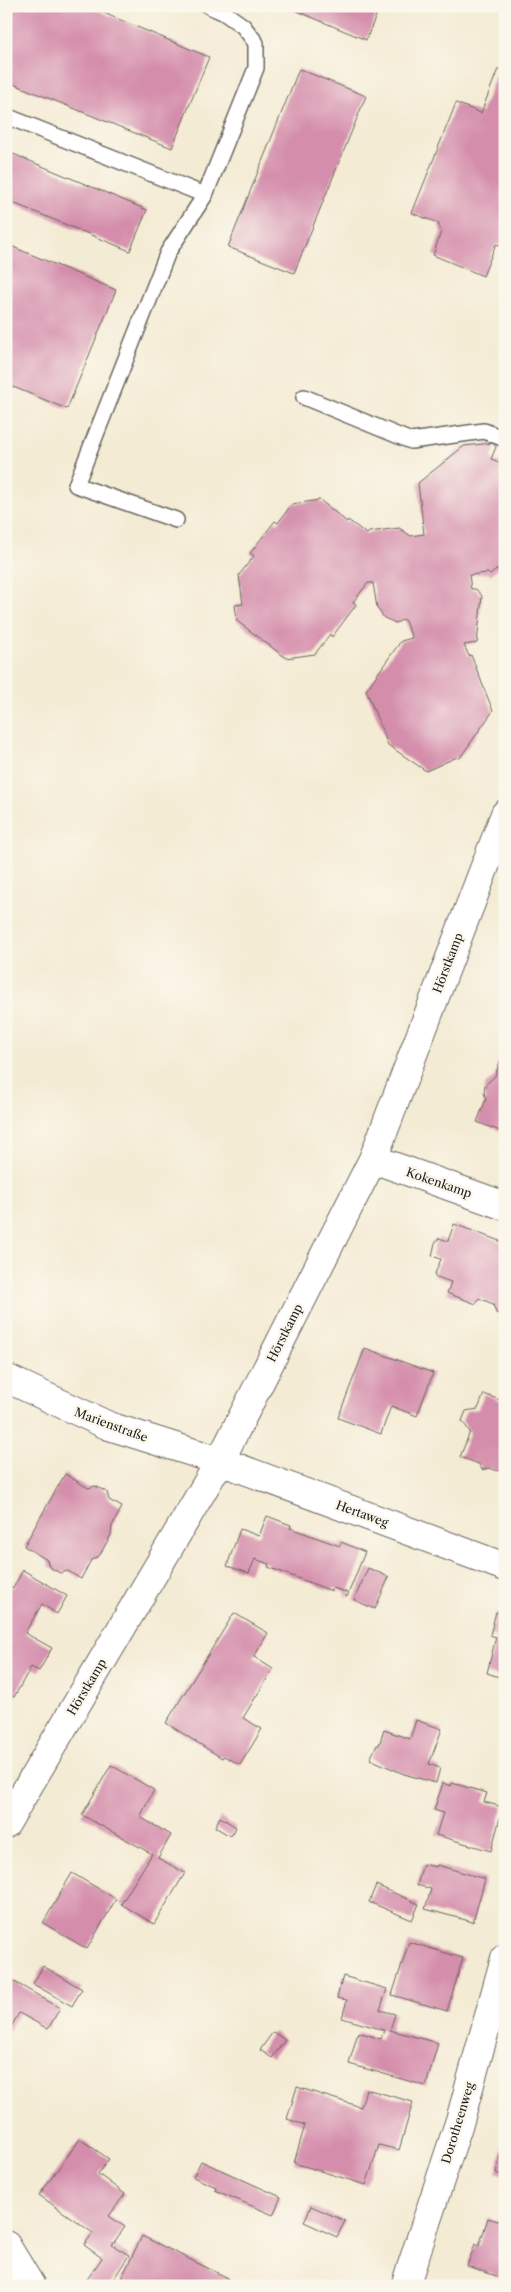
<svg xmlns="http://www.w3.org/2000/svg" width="511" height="2292" viewBox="0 0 511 2292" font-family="'Libre Caslon Text',serif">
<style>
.building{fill:#d48dab}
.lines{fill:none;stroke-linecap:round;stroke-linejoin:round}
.service-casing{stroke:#68645c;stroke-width:18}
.minor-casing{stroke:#68645c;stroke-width:30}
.service{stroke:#fff;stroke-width:15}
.minor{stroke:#fff;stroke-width:28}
.labels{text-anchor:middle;stroke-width:5;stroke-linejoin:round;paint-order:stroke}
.street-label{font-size:12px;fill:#1c1c1c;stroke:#fbf7ec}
</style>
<rect width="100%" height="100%" fill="#fbf7ec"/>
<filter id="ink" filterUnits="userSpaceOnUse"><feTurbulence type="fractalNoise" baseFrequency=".02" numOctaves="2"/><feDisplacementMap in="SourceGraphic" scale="10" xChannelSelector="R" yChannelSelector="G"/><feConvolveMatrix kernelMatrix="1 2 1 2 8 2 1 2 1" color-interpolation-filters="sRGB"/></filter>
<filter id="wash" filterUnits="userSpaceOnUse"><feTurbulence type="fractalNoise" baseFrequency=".0096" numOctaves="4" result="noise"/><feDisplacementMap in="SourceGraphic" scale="20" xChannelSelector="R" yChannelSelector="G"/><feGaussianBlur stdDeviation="1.12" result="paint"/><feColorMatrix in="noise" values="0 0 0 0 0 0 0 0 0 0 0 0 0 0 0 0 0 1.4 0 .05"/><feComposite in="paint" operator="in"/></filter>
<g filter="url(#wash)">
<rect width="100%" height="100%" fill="#f4ebd4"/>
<g id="blocks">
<path class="building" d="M6,6H87L209,57L172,148L6,81Z
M285,6H380L366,40Z
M299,69L366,96L294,273L228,247Z
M498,69L505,71V247L496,244L483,276L433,255L441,232L438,223L412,213L456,103L481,113Z
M6,151L147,210L130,251L6,200Z
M6,244L116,290L67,409L6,384Z
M493,443L496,447L491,459L502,463L505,457V563L490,575L488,573L469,575L471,589H476L482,596L477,643L464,645L469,656L471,655L493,711L459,759L457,757L426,771L388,745L366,690L401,641L412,638L404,619L396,623L384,618L377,608L373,583H368L353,602L356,605L332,637L330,634L315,654L286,658L237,621L235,605L243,604L239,575L254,556L250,553L275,521L278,523L292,504L320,500L347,522L348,520L367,534L369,532L399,528L411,536L424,534L418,483L464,446Z
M503,1053L505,1054V1133L477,1122L486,1099L484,1093L485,1085L495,1076Z
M454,1224L505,1243V1316L496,1313L493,1304L479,1298L476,1304L447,1293L451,1282L434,1276L441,1259L432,1256L435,1243L439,1238L448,1241Z
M365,1348L433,1373L417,1416L391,1406L381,1434L338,1418Z
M484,1394L505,1402V1473L489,1468L482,1470L479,1464L460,1457L470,1432L462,1421L466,1411L478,1409Z
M65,1474L88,1488L95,1486L107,1492L109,1500L122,1507L112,1526L111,1535L99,1556L91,1560L81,1579L68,1571L60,1573L49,1567L47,1560L24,1546Z
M267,1516L291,1525L290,1528L340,1546L341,1542L365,1552L347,1597L345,1596L346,1592L333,1588L332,1591L268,1567L269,1564L255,1559L249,1573L227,1566L240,1529L259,1536Z
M368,1568L389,1577L375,1609L354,1600Z
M23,1570L67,1596L57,1614L42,1604L25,1633L52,1648L39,1671L31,1667L14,1697L6,1692V1584L13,1588Z
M496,1612L505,1615V1679L487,1673L496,1637L490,1635Z
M234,1613L268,1633L254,1657L273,1669L243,1718L262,1729L240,1765L224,1756L222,1758L166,1723Z
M416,1720L442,1729L429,1764L440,1768L436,1783L404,1774L370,1759L377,1745H379L384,1730L410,1739Z
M111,1765L154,1790L140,1817L171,1835L158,1858L185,1873L154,1924L121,1904L152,1854L82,1815Z
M443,1783L451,1786L452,1783L487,1793L484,1802L503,1807L491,1851L436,1835L443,1813L434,1810Z
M220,1817L236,1827L230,1836L215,1827Z
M423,1864L436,1867L437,1865L485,1879L473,1922L425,1909L431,1889L417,1885Z
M72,1873L116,1899L87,1949L43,1923Z
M376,1885L419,1904L412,1920L369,1902Z
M409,1942L463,1958L447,2011L392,1995Z
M43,1966L82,1989L72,2006L33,1984Z
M343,1976L387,1989L380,2010L395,2014L390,2030L438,2043L426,2086L349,2064L358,2032L381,2039L384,2030L342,2018L347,2000L337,1998Z
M6,1977L60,2008L48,2029L19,2013L6,2036Z
M273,2032L285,2040L272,2058L260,2050Z
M297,2087L361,2107L366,2089L413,2102L399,2150L379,2145L366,2185L294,2163L305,2125L287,2119Z
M80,2139L109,2159L98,2174L125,2194L109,2216L125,2227L112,2245L129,2255L109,2286H94L86,2281L102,2258L84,2245L93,2233L39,2195Z
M504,2142H505V2176L496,2173Z
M201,2161L281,2197L273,2215L215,2190L216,2187L193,2177Z
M311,2206L345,2221L337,2237L304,2222Z
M488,2218L505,2223V2279L467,2266L475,2244L479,2246Z
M142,2236L228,2278L224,2286H131L120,2281Z
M462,2281L475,2285V2286H460Z"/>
</g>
</g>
<g filter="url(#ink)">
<use href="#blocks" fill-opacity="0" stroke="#68645c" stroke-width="1"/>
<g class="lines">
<g class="service-casing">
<path id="service" d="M6,116L205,195
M304,397L411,441L484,431L505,439
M176,520L76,485L168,252L205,195L256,68V43L243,26L223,12L209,6"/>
</g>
<g class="minor-casing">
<path id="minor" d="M373,1159L505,1206
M6,1378L109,1426L220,1461L505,1567
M6,1824L220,1461L373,1159L505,814
M6,2245L31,2286
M405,2286L460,2120L505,1958"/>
</g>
<use href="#service" class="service"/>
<use href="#minor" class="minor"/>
</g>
</g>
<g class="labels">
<g class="street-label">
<text transform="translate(448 963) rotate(-69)" y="4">Hörstkamp</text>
<text transform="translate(439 1183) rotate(19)" y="4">Kokenkamp</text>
<text transform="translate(285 1333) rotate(-63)" y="4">Hörstkamp</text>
<text transform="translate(111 1425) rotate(20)" y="4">Marienstraße</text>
<text transform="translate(362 1514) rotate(20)" y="4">Hertaweg</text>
<text transform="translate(87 1687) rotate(-59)" y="4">Hörstkamp</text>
<text transform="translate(458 2123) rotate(-73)" y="4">Dorotheenweg</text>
</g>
</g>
<rect width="511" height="2292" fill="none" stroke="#fbf7ec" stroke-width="25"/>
</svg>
